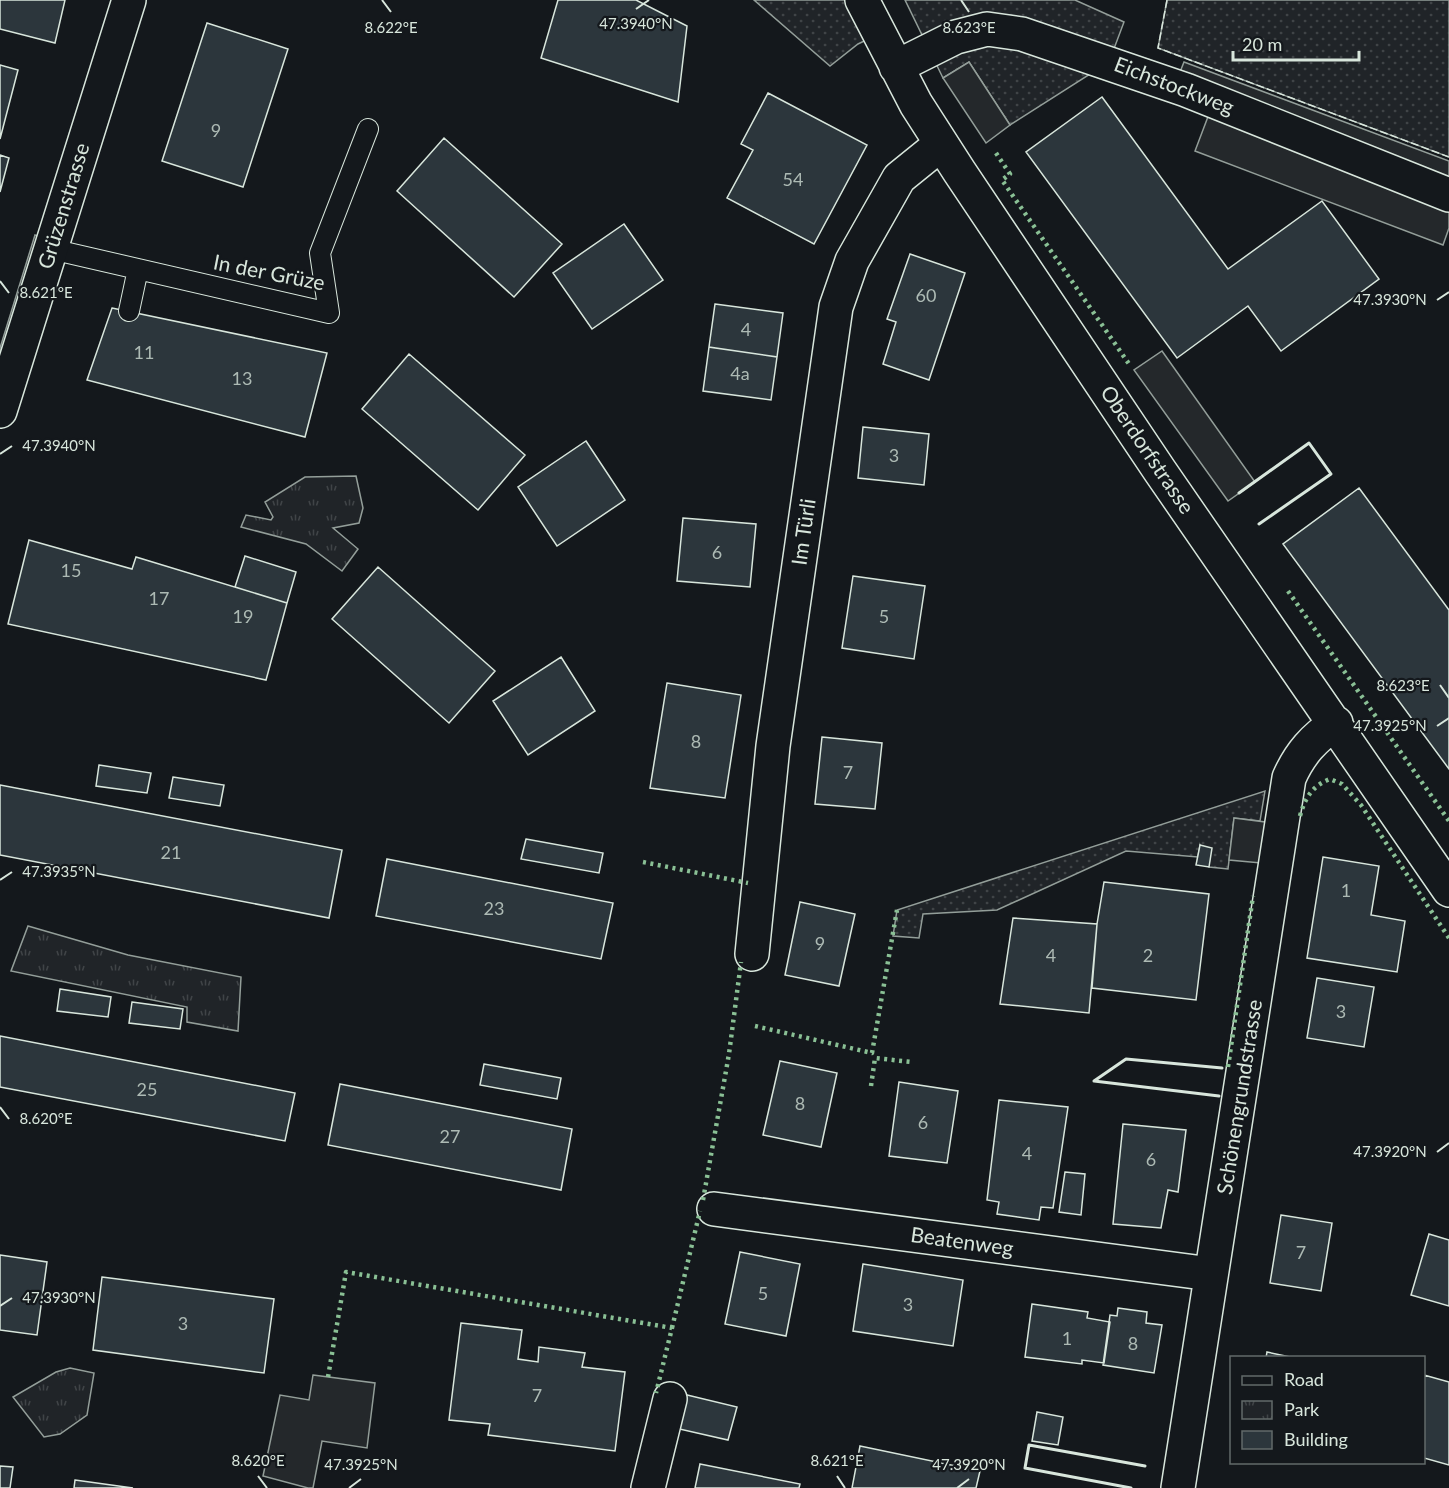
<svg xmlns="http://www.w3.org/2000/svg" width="1449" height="1488" viewBox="0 0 1449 1488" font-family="Lato,sans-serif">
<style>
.grass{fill:url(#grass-dots);stroke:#939e99;stroke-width:1.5}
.park{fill:url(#park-tufts);stroke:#939e99;stroke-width:1.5}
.parking{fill:#24282b;stroke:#939e99;stroke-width:1.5}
.building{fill:#2c363c;stroke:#d8e6dc;stroke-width:1.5}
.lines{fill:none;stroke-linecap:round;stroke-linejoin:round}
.lane-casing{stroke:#d8e6dc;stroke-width:22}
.street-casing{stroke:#d8e6dc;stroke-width:36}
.lane{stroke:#14181c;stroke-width:20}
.street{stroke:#14181c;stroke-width:33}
.hedge{stroke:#8ac095;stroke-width:4.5;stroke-dasharray:3 4.5;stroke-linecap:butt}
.fence{stroke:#d8e6dc;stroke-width:1.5;stroke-dasharray:8 3;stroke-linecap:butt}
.wall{stroke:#d8e6dc;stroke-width:3}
.ticks{fill:none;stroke:#d8e6dc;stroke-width:2}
.labels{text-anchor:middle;stroke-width:4.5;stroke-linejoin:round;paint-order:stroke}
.number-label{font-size:18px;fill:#adbab4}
.street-label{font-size:21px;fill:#d8e6dc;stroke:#14181c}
.ticks-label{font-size:15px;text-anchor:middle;fill:#d8e6dc;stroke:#14181c;stroke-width:4.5;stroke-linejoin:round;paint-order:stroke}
</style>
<defs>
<pattern id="grass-dots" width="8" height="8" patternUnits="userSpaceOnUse" patternTransform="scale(1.5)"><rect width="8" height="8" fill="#202428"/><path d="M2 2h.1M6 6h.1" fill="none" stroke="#404447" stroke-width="1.8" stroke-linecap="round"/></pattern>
<pattern id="park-tufts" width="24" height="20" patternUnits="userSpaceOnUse" patternTransform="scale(1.5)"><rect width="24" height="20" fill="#202428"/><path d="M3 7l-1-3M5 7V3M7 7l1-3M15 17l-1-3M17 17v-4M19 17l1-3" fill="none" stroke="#404447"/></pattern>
</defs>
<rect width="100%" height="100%" fill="#14181c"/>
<path class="grass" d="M754,0H862L879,34L858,44L830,66Z
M905,0H1075L1124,22L1109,62L1010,125L969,62L943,78Z
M1167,0H1449V157L1158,48Z
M1265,791L1260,821L1234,818L1228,869L1209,867L1200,845L1198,857L1126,851L997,910L923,914L919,938L893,936L897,910Z"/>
<path class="park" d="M356,476L363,508L359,523L333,528L358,549L342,571L306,544L241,527L246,515L271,520L273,517L265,502L305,477Z
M28,926L128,955L241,977L238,1031L187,1022V1007L11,971Z
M70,1368L94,1373L87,1415L60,1434L44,1437L13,1397L56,1372Z"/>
<path class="parking" d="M969,62L1010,125L986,143L943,78Z
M1184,62L1449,161V181L1178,77Z
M1209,114L1449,205V228L1443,245L1195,151Z
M35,235L46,239L0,387V348Z
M1162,351L1255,482L1228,501L1134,370Z
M1234,818L1265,822L1261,863L1229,860Z
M313,1375L375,1383L367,1448L322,1441L313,1488H308L263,1476L280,1395L309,1400Z"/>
<path class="building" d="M0,0H65L55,43L0,29Z
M558,0H636L687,26L678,102L541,58Z
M207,23L288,49L243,187L162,161Z
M0,65L18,70L0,139Z
M768,93L867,145L814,244L727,198L753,150L741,144Z
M1102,97L1228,269L1322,201L1379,279L1281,351L1248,306L1177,358L1026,152Z
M444,138L562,244L514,297L397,191Z
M0,155L9,158L0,192Z
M624,224L663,280L592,329L553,273Z
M910,254L965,273L929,380L883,364L896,322L887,319Z
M715,304L783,313L777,357L709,347Z
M112,308L327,353L305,437L87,380Z
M709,347L777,357L771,400L703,391Z
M409,354L525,455L478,510L362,409Z
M863,427L929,434L924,485L858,478Z
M586,441L625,500L557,546L518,487Z
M1359,488L1449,610V769L1283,544Z
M683,518L756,524L750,587L677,581Z
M29,540L132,569L136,557L287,603L266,680L8,624Z
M245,556L296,572L287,603L235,587Z
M378,567L495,671L449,723L332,619Z
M853,576L925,586L914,659L842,648Z
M561,657L595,711L528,755L493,701Z
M667,683L741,695L725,798L650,788Z
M822,737L882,743L875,809L815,804Z
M99,765L151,773L147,793L96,786Z
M173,777L224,785L220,806L169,798Z
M0,785L342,850L329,918L0,855Z
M526,839L603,853L599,873L521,859Z
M1200,845L1212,848L1209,867L1196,865Z
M1323,857L1379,866L1371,915L1405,921L1397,972L1307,958Z
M387,859L613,903L601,959L376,916Z
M1104,882L1209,894L1196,1000L1092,988L1097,924Z
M800,902L855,914L839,986L785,975Z
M1013,918L1097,924L1089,1013L1000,1004Z
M1317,978L1374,987L1364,1047L1307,1038Z
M60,989L111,997L108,1017L57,1011Z
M132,1002L183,1009L180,1029L129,1023Z
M0,1036L295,1093L285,1141L0,1087Z
M780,1061L837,1073L821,1147L763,1135Z
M484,1064L561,1078L557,1099L480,1085Z
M899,1082L958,1091L947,1163L889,1156Z
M340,1084L572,1129L561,1190L328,1145Z
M999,1100L1068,1107L1053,1208L1041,1207L1039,1220L997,1214L999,1202L987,1200Z
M1123,1124L1186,1130L1178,1192L1168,1190L1161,1228L1113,1224Z
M1065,1172L1085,1174L1081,1215L1059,1212Z
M1281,1215L1332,1223L1321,1291L1270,1283Z
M1429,1234L1449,1240V1306L1411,1295Z
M740,1252L800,1264L786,1336L725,1324Z
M0,1255L47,1262L37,1335L0,1330Z
M863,1264L963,1280L953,1346L853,1331Z
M102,1277L274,1299L264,1373L93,1350Z
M1032,1304L1088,1312L1087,1318L1110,1322L1104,1363L1082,1360V1364L1025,1357Z
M1118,1308L1147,1312L1146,1323L1162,1325L1154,1373L1103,1365L1110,1315L1117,1316Z
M461,1323L522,1330L518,1359L538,1362L539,1347L585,1353L582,1367L625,1372L615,1451L488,1435L490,1424L449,1420Z
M1267,1352L1295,1358H1266Z
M1424,1375L1449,1382V1465L1424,1458Z
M683,1394L737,1407L728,1440L675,1428Z
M1037,1412L1063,1417L1058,1445L1032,1441Z
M860,1446L980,1471L976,1488H852Z
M700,1464L800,1484L799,1488H695Z
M0,1466L13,1467L10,1488H0Z
M75,1480L133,1488H74Z"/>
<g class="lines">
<g class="lane-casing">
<path id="lane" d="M51,249L329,313L320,253L368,129
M129,311L138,269"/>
</g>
<g class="street-casing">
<path id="street" d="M862,0L916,104L959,171L1160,471L1449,890
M896,67L956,37L987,29L1022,34L1186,90L1449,195
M0,411L129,0
M752,954L773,746L836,307L852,261L899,178L941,144
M714,1209L1211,1274
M648,1488L670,1399
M1178,1488L1289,778C1300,753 1314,738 1336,723"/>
</g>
<use href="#lane" class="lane"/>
<use href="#street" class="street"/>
<path class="hedge" d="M996,153L1010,174L1002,180L1129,364
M1288,591L1449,821
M1300,816C1305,798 1312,786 1330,779L1342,784L1361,805L1449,938
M643,862L748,883
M755,1026L872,1053L897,910
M1228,1067L1253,896
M871,1086L875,1058L911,1062
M703,1200L729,1054L741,962
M672,1328L700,1211
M328,1377L346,1272L672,1328L656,1393"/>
<path class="fence" d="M1167,0L1158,48L1449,157"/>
<path class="wall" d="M1239,493L1309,443L1331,474L1259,524
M1219,1096L1094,1081L1126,1059L1222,1068
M1131,1488L1025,1468L1029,1445L1145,1466"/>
</g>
<path class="ticks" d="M382,0L391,12M961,0L969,12M636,9L649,0M0,281L9,293M1437,300L1449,292M0,454L12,446M1440,685L1449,698M1437,726L1449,718M0,880L12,872M0,1107L9,1119M1437,1152L1449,1143M0,1306L12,1298M258,1476L267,1488M837,1476L845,1488M349,1488L361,1479M957,1488L969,1479"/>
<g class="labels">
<g class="number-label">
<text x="216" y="137">9</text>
<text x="793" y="186">54</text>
<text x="926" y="302">60</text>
<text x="746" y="336">4</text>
<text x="144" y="359">11</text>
<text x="740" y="380">4a</text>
<text x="242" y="385">13</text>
<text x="894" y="462">3</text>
<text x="717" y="559">6</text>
<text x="71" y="577">15</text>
<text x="159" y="605">17</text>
<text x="243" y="623">19</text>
<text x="884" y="623">5</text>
<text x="696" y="748">8</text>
<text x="848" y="779">7</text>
<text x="171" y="859">21</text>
<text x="1346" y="897">1</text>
<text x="494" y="915">23</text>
<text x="820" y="950">9</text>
<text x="1051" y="962">4</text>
<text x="1148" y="962">2</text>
<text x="1341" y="1018">3</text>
<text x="147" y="1096">25</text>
<text x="800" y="1110">8</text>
<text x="923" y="1129">6</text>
<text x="450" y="1143">27</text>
<text x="1027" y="1160">4</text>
<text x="1151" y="1166">6</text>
<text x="1301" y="1259">7</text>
<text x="763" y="1300">5</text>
<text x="908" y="1311">3</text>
<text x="183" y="1330">3</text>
<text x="1067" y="1345">1</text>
<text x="1133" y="1350">8</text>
<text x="537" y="1402">7</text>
</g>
<g class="street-label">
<text transform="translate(1174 86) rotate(21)" y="7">Eichstockweg</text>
<text transform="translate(64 206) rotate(-73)" y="7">Grüzenstrasse</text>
<text transform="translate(269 273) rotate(11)" y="7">In der Grüze</text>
<text transform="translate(1147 450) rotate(56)" y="7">Oberdorfstrasse</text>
<text transform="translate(804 532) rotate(-82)" y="7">Im Türli</text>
<text transform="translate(1240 1097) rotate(-81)" y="7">Schönengrundstrasse</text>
<text transform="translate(962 1242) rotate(8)" y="7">Beatenweg</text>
</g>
</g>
<g class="ticks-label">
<text x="636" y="29">47.3940°N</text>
<text x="969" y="33">8.623°E</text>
<text x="391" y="33">8.622°E</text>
<text x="46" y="298">8.621°E</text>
<text x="1390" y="305">47.3930°N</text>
<text x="59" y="451">47.3940°N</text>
<text x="1403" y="691">8.623°E</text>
<text x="1390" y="731">47.3925°N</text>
<text x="59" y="877">47.3935°N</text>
<text x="46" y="1124">8.620°E</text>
<text x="1390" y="1157">47.3920°N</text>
<text x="59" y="1303">47.3930°N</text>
<text x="258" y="1466">8.620°E</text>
<text x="837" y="1466">8.621°E</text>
<text x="361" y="1470">47.3925°N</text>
<text x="969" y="1470">47.3920°N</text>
</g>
<rect x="1230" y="1356" width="195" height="108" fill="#14181c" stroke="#626a69" stroke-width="1.5"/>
<rect x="1242" y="1376" width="30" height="9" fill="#14181c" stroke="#626a69" stroke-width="1.5"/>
<text x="1284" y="1386" font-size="18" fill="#d8e6dc">Road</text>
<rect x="1242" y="1401" width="30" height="18" fill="url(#park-tufts)" stroke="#626a69" stroke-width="1.5"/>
<text x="1284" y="1416" font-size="18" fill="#d8e6dc">Park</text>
<rect x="1242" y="1431" width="30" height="18" fill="#2c363c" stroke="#626a69" stroke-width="1.5"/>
<text x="1284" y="1446" font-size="18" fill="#d8e6dc">Building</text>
<path d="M1233 51v9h126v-9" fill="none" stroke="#d8e6dc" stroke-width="3"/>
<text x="1242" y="51" font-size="18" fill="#d8e6dc" stroke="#14181c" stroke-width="4.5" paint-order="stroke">20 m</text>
</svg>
